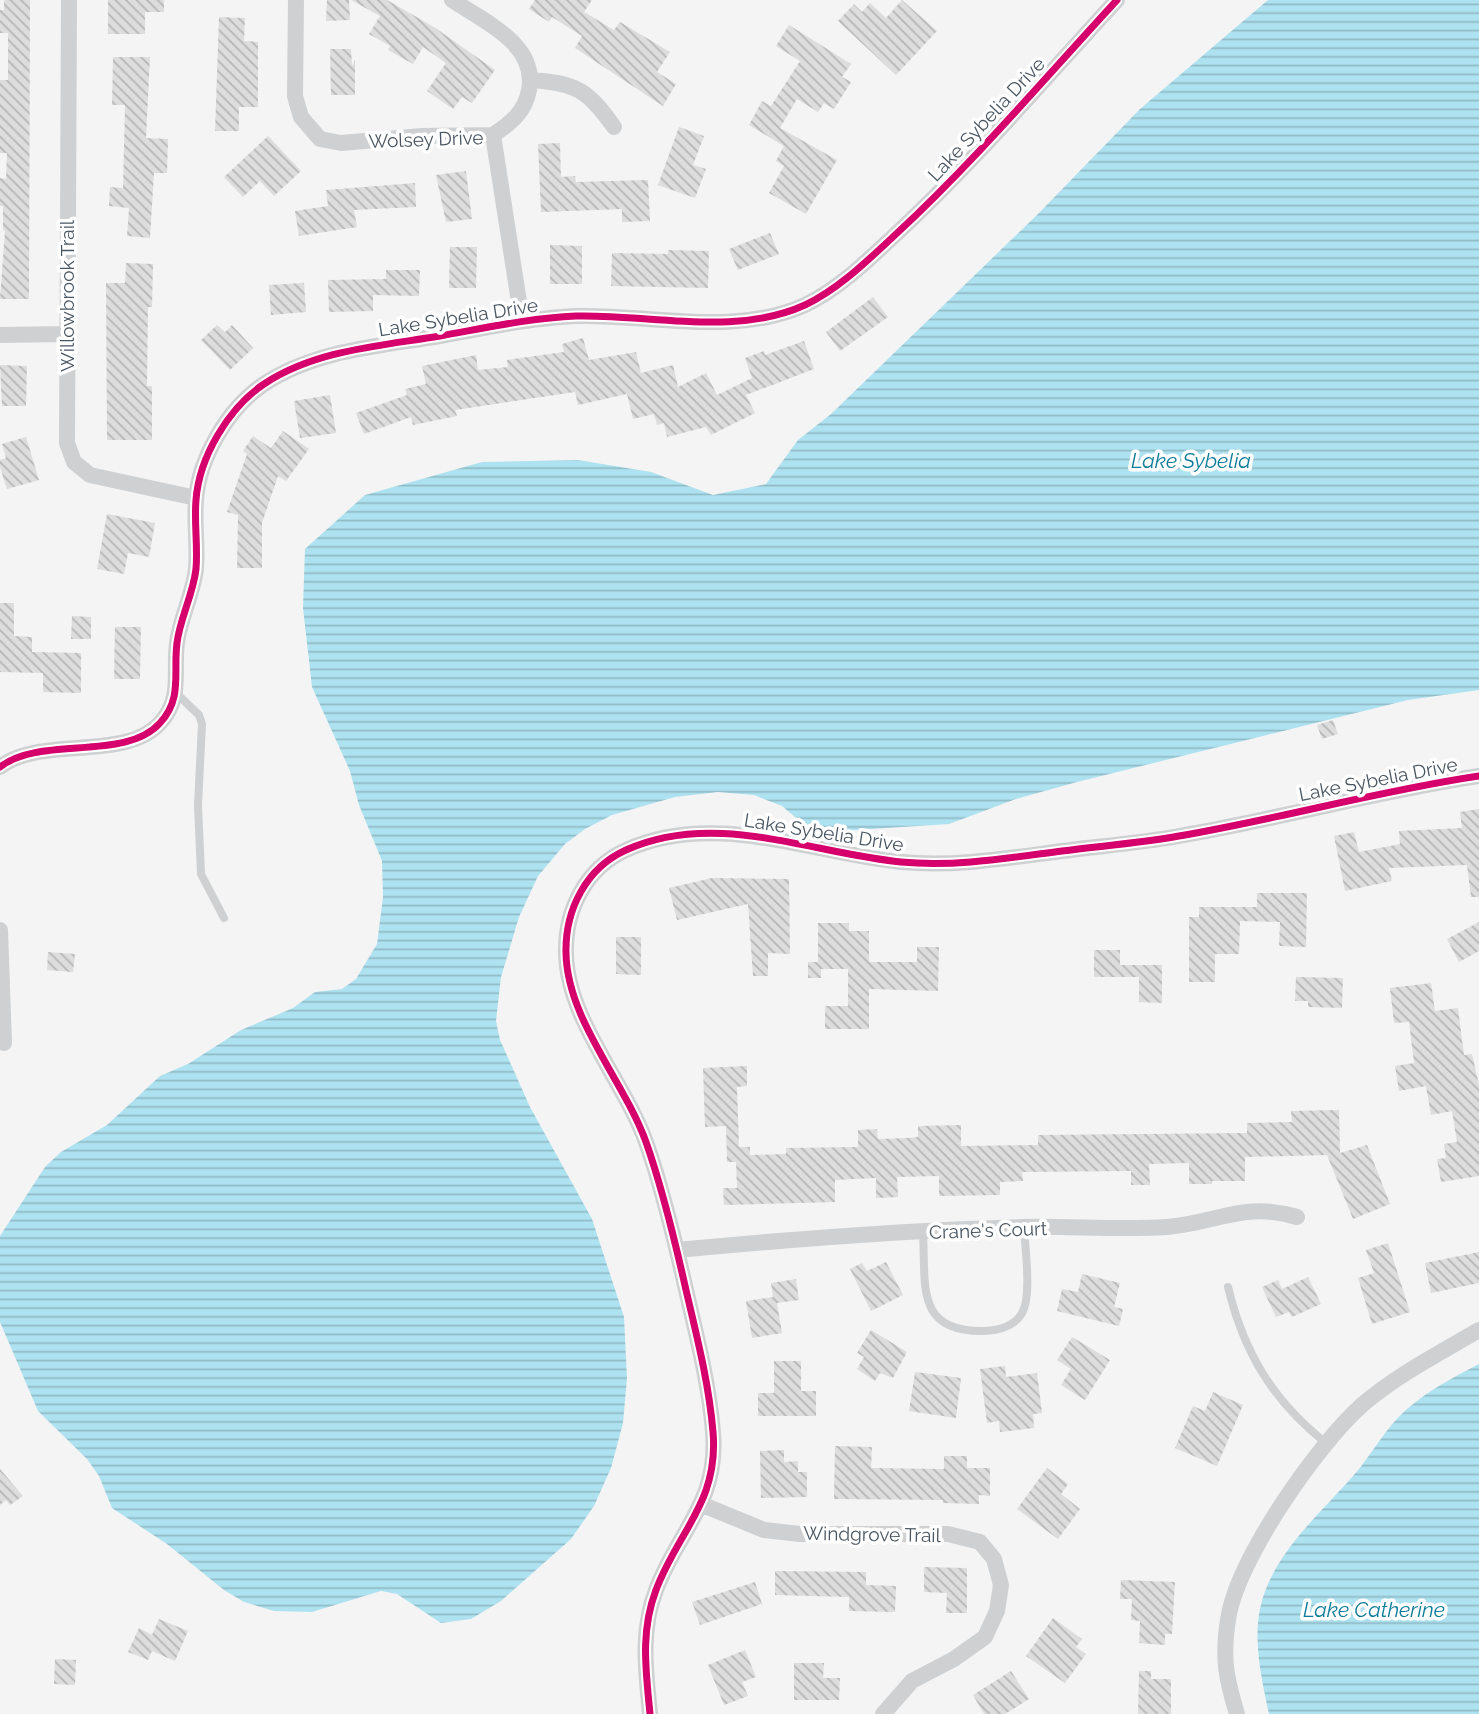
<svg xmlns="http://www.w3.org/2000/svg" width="1479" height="1714" viewBox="0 0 1479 1714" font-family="Raleway,sans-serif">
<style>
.water{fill:url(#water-rules)}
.building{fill:url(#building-back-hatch)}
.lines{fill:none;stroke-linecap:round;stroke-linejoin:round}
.lane{stroke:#ced0d2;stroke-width:8}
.street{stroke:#ced0d2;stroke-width:16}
.cycleway-casing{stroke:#fff;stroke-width:11}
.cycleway{stroke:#d6006c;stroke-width:7}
.labels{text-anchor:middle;stroke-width:7;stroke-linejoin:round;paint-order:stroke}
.street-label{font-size:19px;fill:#4a5661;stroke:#fff}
.water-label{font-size:21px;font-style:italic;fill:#0c7c9b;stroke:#fff}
</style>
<defs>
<pattern id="water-rules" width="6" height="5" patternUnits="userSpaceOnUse" patternTransform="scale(1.75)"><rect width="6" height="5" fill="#aee2f0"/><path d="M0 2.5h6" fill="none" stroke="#90bac6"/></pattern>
<pattern id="building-back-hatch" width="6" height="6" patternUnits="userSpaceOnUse" patternTransform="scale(1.75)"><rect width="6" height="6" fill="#ddddde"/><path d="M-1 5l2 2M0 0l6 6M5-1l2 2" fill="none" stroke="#b5b6b7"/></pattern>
</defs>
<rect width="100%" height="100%" fill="#f4f4f4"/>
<path class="water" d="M1268,0H1479V690L1408,700L1077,782L1016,799L949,824L824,832L801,822L782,806L754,795L718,792L675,797L612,815L585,829L565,844L538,876L519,917L501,977L496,1021L500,1040L530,1107L592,1219L624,1317L627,1378L623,1423L611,1468L594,1506L571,1539L501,1601L471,1619L441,1623L397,1594L381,1591L312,1612L274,1611L244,1602L224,1590L167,1544L112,1508L99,1476L87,1459L38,1411L0,1322V1236L45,1167L61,1152L107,1125L160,1076L188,1064L241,1030L293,1008L315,992L342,989L356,979L377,944L383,897L382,861L359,805L350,771L312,687L303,608L305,549L365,495L482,462L578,460L651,472L713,495L766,484L798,440L831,414L1038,214L1140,109Z
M1479,1364V1714H1269C1262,1681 1253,1642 1260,1609C1271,1555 1320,1514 1354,1475C1373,1453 1385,1428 1407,1409C1429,1390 1454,1377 1479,1364Z"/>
<path class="building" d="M4,0H30L29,299H0L5,231L3,230V206H0V178L6,179L7,153H0V80H8V33H0V10H4Z
M108,0H164V12H145V34H108Z
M327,0H349L350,20L326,21Z
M351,0H387L434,27L495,70L472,103L462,97L453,109L427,91L446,63L423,47L413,64L388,50L390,46L369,34L380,16Z
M535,0H592L584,12L614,30L620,22L670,52L657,72L676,84L663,106L575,48L582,36L552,17L549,22L529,9Z
M902,0L937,31L896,75L838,21L854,4L862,12L870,3L886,18Z
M219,17L245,18L244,41L258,42V107H239V131H215Z
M789,25L851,64L842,77L851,82L834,109L824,103L818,112L797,99L780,128L837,160L806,214L769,193L784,166L776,161L784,146L749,125L762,101L771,106L800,61L776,46Z
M330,49H351L352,66L355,60V95H331Z
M113,57H150L146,138L168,139L167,173H154L150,238L127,236L129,208L109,206L110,187L123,188L125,105H112Z
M679,127L704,136L693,165L706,169L695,198L658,185Z
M268,136L301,171L274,196L260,181L243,197L224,177Z
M560,143L561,177L575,176L576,182L648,180L650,221L622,222V209L541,212L538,144Z
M466,171L472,219L446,222L436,175Z
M415,183L416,207L354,210L357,227L299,236L295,211L328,206L326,190Z
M770,233L779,254L738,270L729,249Z
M550,245L582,246V284H550Z
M450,247H477L476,288H449Z
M668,250L709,251L708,288L611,286L612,253L668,254Z
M126,263L153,264L152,307H148L147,386H152V440H107L106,283H125Z
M386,270H420L419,296L373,295V311L329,312L328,280L386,279Z
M304,283L306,312L271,315L269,285Z
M873,297L888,317L840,351L826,332Z
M217,325L225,332L232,325L253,348L230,370L201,340Z
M583,338L589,360L636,352L641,373L673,365L678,387L706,373L717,395L752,378L745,358L764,351L765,355L804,341L814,369L746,395L755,413L711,435L706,427L667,437L664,423L657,425L654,414L633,419L627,394L578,405L575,392L455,410L457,416L413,425L411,417L364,434L356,413L407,395L405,389L426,384L422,366L476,355L478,370L508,367L507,360L564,352L562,344Z
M0,365L27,366L26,406H2Z
M330,395L336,433L300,438L294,401Z
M283,431L309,449L286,481L278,476L262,523V568H237L238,515L227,512L247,454L243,451L253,436L271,448Z
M26,437L39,480L7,489L0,467V460L6,458L2,444Z
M107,514L155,523L149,557L128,553L124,574L97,569Z
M0,603H14V636L32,637V652L81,653V693L43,692V673L0,672Z
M72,616L91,617V639H71Z
M115,627H141L140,679H114Z
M1333,720L1338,734L1322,739L1317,725Z
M1479,809V897H1471L1467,865L1389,868L1392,881L1345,891L1334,836L1354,832L1359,852L1400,844L1399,831L1462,828L1460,812Z
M712,878L789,879L790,954L768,953V976H753L748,904L677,920L669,888Z
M1257,893H1307L1306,947L1279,946L1280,922L1240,921L1239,954H1215V982H1189V917H1199V907H1257Z
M1479,922V951L1459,962L1447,939Z
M818,923H849V931H869V962H917V947H939L938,991L869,989V1029H825V1006H848V969H821V978H808V962H818Z
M616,937H641V975L616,974Z
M1094,950H1120V965H1162V1003L1139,1002V977H1094Z
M48,952L75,954L73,972L47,970Z
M1296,977L1343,978L1342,1008L1308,1007V1001H1295Z
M1431,983L1435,1011L1458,1008L1464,1055L1472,1054L1479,1085V1176L1441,1182L1437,1159L1446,1158L1444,1144L1457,1142L1452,1111L1431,1115L1426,1086L1399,1091L1395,1066L1414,1063L1409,1022L1394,1023L1390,988Z
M747,1066V1086L737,1087L739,1147H750V1155L786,1154V1148L858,1147V1130L877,1129L878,1139L908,1138L918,1137V1126L961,1125V1146L1038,1145V1135L1247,1133V1123L1292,1122L1291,1111L1339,1110L1340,1153L1367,1145L1390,1204L1353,1219L1327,1155L1245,1157V1181H1212V1184H1189V1163L1149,1164L1150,1185H1131V1171L1022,1172L1023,1181L1000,1182V1195L939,1196V1176L897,1177L898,1197L876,1198V1178L835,1180V1202L724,1205L723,1188H737L736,1162H727L726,1126L705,1127L703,1068Z
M1388,1243L1410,1312L1372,1324L1358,1278L1374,1273L1366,1250Z
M1479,1252V1283L1431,1293L1425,1263Z
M886,1262L903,1295L871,1311L850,1269L862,1263L867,1271Z
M1082,1274L1120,1283L1114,1307L1123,1309L1119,1326L1057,1311L1062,1289L1078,1292Z
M1308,1277L1321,1304L1292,1317L1289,1312L1276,1317L1262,1287L1278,1280L1282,1289Z
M796,1279L799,1300L777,1303L782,1333L752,1338L746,1301L773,1297L771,1283Z
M871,1330L907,1352L893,1378L880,1373L875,1381L857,1369L864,1357L857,1353Z
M1072,1337L1110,1360L1085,1400L1061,1385L1071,1369L1057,1360Z
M774,1361H801V1391H816V1416H758V1393H774Z
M1005,1366L1006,1377L1037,1373L1042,1413L1033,1414L1034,1428L1000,1432L999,1421L987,1423L980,1369Z
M915,1372L961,1378L956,1418L909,1411Z
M1213,1392L1243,1405L1217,1466L1175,1448L1193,1406L1205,1411Z
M835,1446L872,1447L871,1468L944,1469V1456H967V1468H990V1496L979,1495V1504L943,1503V1500L834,1499Z
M784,1450V1462L798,1461V1472H807V1497L761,1498L760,1451Z
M1047,1468L1068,1484L1061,1494L1080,1509L1058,1539L1017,1509Z
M0,1469L23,1496L10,1505L6,1500L0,1505Z
M924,1567L967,1568V1613H946L947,1593L924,1592Z
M775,1571L866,1572V1585L896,1586L895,1612L849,1611V1597L775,1595Z
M1121,1580L1175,1582L1172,1634H1165V1645L1139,1643L1140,1621L1131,1620L1132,1599H1120Z
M755,1582L762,1604L700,1625L692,1602Z
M1053,1618L1082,1639L1076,1647L1086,1654L1065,1683L1026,1656Z
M159,1619L188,1631L175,1661L152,1651L148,1660L128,1652L139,1628L152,1635Z
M745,1650L756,1677L742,1682L748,1696L724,1705L708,1665Z
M55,1659L76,1660L75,1685L54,1684Z
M794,1663H824L823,1678H840L839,1700H794Z
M1011,1671L1029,1699L1005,1714H984L973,1695Z
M1139,1671H1151V1679H1171V1714H1138Z"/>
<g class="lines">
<path class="lane" d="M176,693L199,715L202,724L198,805L201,874L224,918
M923,1233C926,1286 915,1333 985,1331C1000,1330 1015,1326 1022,1313C1032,1296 1025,1248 1024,1227
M1228,1287C1244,1353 1273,1401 1326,1443"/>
<path class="street" d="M69,0L67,443L74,462L90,475L196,498
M296,0L295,96L301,117L320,139L341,143L422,136L493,135
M452,0C483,21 538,44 529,90C525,112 511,123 493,135
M531,80C576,83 588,90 614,127
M493,135L522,321
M0,335L67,334
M0,767C41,735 125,762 160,723C183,698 173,673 177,643C180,618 193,595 196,569C198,546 194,523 196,500C199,458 228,408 264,384C315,350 380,346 440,336C485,328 530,318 576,316C650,314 735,337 805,305C839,289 868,260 895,235C974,162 1044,79 1117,0
M0,930L4,1043
M677,1250C792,1239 907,1230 1023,1227C1071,1226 1119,1230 1167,1227C1216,1223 1246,1201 1297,1217
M703,1505L764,1530L800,1534H948L980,1542L994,1559L1001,1585L997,1611L985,1637L954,1659L912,1681L883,1714
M650,1714C646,1671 640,1632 656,1590C678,1531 719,1502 713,1432C709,1384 697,1337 686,1290C675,1241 663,1190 646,1142C624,1081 567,1019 566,953C565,910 586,868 626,850C715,810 810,853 901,862C955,867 1008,858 1062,851C1101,846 1140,843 1179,836C1279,819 1378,791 1479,776
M1237,1714C1226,1678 1222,1658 1228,1620C1236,1561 1317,1445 1362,1405C1397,1375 1440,1353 1479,1330"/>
<g class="cycleway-casing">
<path id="cycleway" d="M0,767C41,735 125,762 160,723C183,698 173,673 177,643C180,618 193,595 196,569C198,546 194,523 196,500C199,458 228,408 264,384C315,350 380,346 440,336C485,328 530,318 576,316C650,314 735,337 805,305C839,289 868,260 895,235C974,162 1044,79 1117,0
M650,1714C646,1671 640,1632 656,1590C678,1531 719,1502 713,1432C709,1384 697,1337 686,1290C675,1241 663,1190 646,1142C624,1081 567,1019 566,953C565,910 586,868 626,850C715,810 810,853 901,862C955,867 1008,858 1062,851C1101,846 1140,843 1179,836C1279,819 1378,791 1479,776"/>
</g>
<use href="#cycleway" class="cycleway"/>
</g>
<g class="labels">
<g class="street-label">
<text transform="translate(986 119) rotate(-47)" y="7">Lake Sybelia Drive</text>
<text transform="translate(426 139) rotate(-2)" y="7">Wolsey Drive</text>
<text transform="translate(67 296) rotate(-90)" y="7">Willowbrook Trail</text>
<text transform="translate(458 317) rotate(-9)" y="7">Lake Sybelia Drive</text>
<text transform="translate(1378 779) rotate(-11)" y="7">Lake Sybelia Drive</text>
<text transform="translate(824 832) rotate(9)" y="7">Lake Sybelia Drive</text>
<text transform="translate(988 1230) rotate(-2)" y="7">Crane's Court</text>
<text transform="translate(872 1534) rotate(1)" y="7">Windgrove Trail</text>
</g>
<g class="water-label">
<text x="1191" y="468">Lake Sybelia</text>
<text x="1374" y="1617">Lake Catherine</text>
</g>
</g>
</svg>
